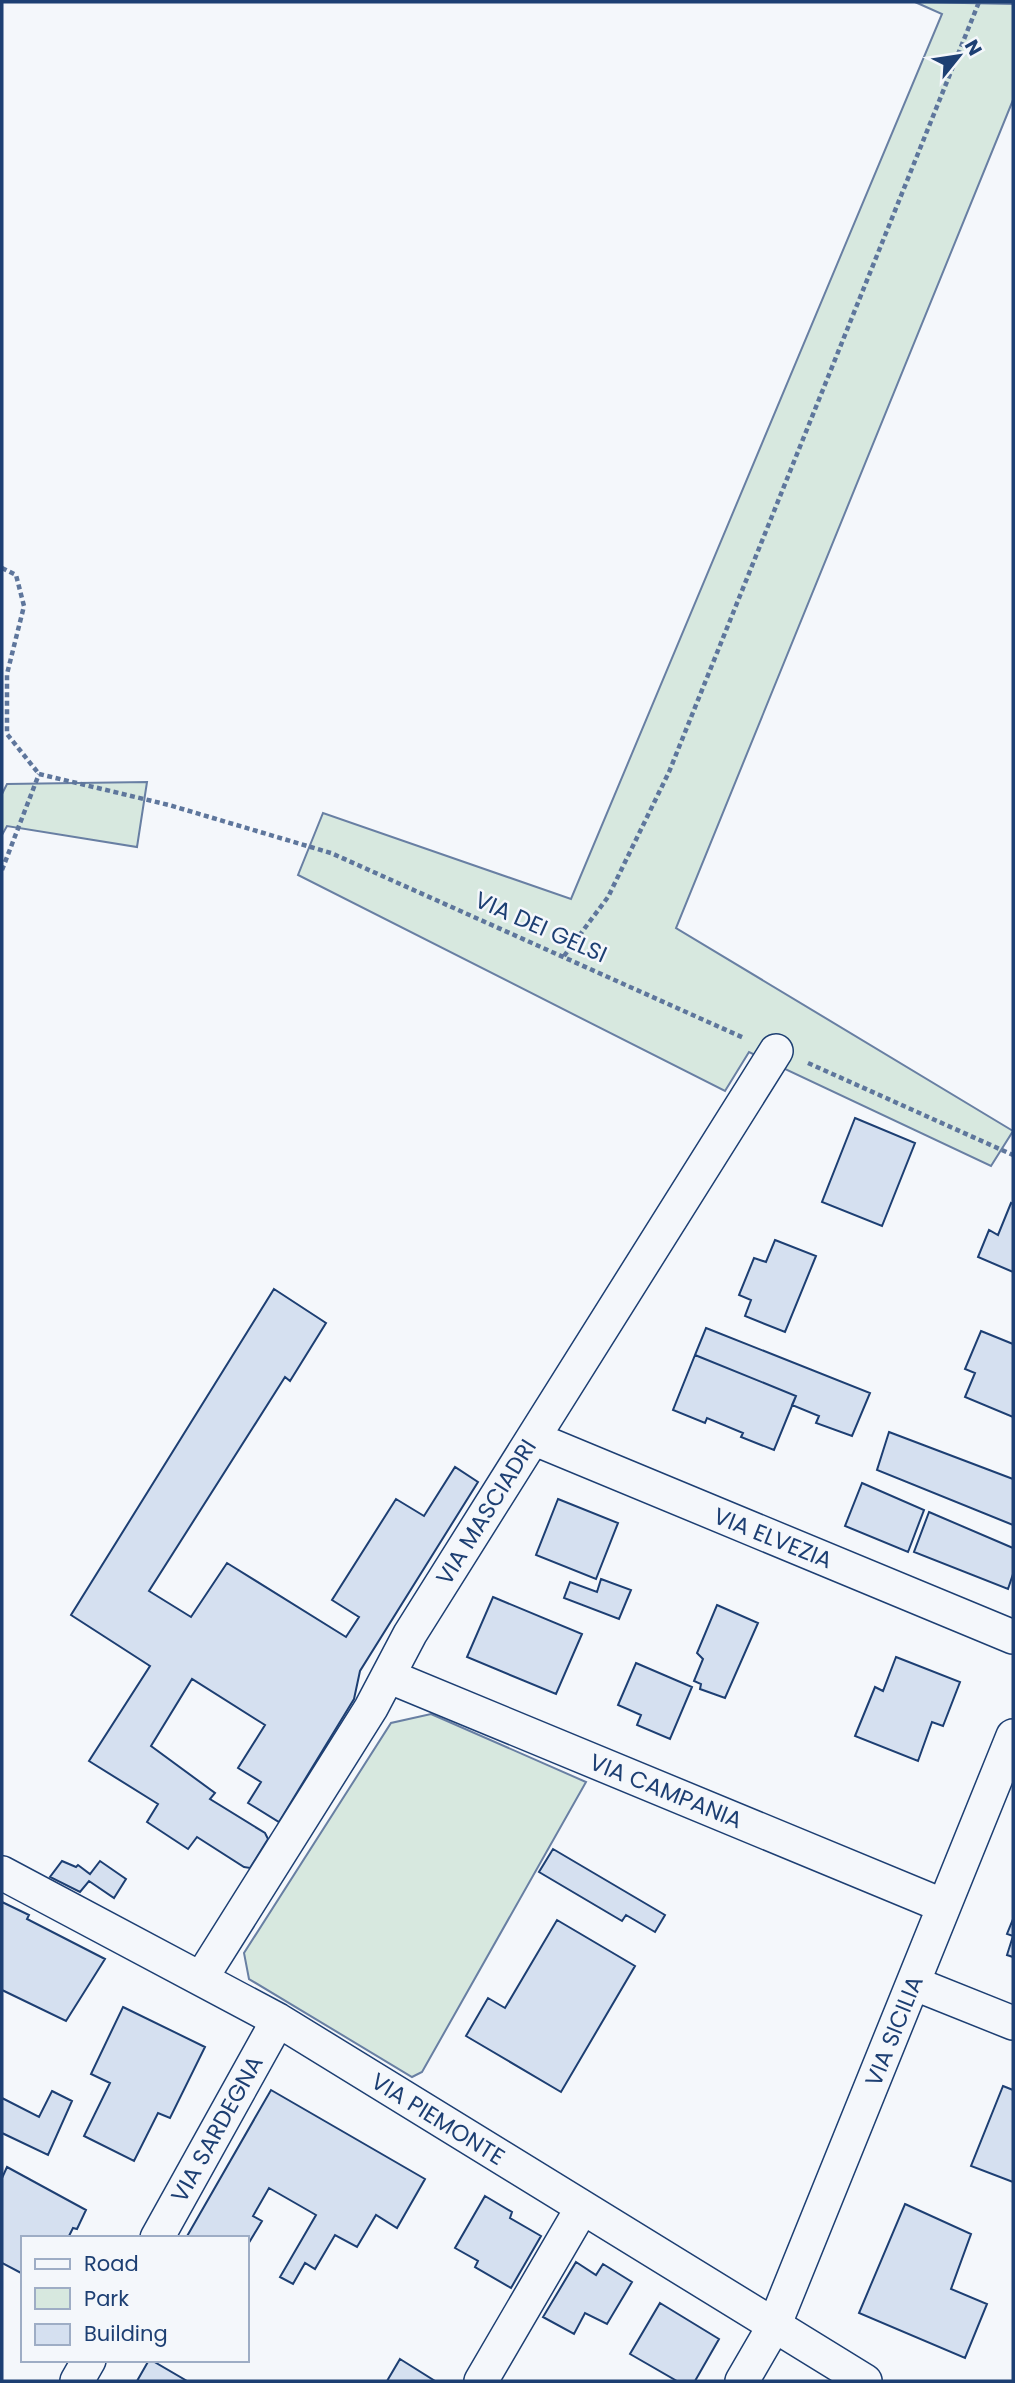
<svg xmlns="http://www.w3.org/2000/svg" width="1015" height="2383" viewBox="0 0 1015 2383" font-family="Poppins,sans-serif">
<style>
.green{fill:#d7e8df;stroke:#687fa3;stroke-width:2}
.building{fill:#d5e0f0;stroke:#1d3f73;stroke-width:2}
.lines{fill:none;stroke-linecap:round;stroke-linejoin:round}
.minor-casing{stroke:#1d3f73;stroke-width:36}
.path{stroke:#5e769c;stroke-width:4.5;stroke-dasharray:5 3.5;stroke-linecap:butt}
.minor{stroke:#f4f7fb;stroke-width:33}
.labels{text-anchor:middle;stroke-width:5;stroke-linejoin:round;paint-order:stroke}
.street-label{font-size:23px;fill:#1d3f73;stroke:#f4f7fb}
</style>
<rect width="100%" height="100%" fill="#f4f7fb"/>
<path class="green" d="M915,2L1013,4V100L676,928L1013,1131L991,1166L749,1052L725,1091L298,875L323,813L571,899L942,14Z
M147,782L137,847L7,826L2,835V794L7,784Z
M431,1714L586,1782L422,2072L412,2077L249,1979L244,1953L391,1723Z"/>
<path class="building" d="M855,1118L915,1143L882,1226L822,1202Z
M1011,1203L1013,1204V1272L978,1257L989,1230L998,1235Z
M775,1240L816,1256L785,1332L745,1316L751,1300L739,1295L754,1258L766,1262Z
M274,1289L326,1323L290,1381L285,1377L149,1591L191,1617L227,1563L346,1637L359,1617L332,1600L396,1499L424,1516L455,1467L478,1482L360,1671L354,1699L279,1822L248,1803L261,1782L238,1768L265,1725L192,1679L151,1746L215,1793L210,1799L265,1833L268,1839L250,1868L244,1867L197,1837L188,1849L147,1822L158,1804L89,1761L150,1666L71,1615Z
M706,1328L870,1393L852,1436L816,1423L819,1416L792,1405L796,1396L695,1355Z
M981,1331L1013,1344V1417L965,1397L975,1373L965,1369Z
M695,1355L796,1396L774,1450L741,1437L743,1433L707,1418L705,1423L673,1410Z
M889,1432L1013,1479V1525L877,1470Z
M862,1483L924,1510L908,1552L845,1526Z
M558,1499L618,1523L596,1579L536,1555Z
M929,1512L1013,1548V1574L1008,1589L914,1552Z
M601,1579L631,1590L619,1619L564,1598L570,1582L597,1592Z
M493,1597L582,1634L556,1694L467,1657Z
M717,1605L758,1623L725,1698L700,1689L701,1684L694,1681L703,1659L697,1653Z
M896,1657L960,1682L943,1726L932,1722L918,1761L855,1736L875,1687L883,1691Z
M636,1663L692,1687L670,1739L637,1725L641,1715L618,1705Z
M553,1849L665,1915L655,1932L626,1915L622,1921L539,1872Z
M62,1861L76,1867L78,1865L90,1874L100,1861L126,1879L114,1898L89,1881L80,1892L50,1877Z
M2,1902L29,1915L27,1919L105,1959L66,2021L2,1990Z
M1013,1919V1957L1007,1955L1013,1936L1007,1934Z
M557,1920L635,1966L561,2092L466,2036L488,1998L505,2008Z
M123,2007L205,2047L170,2118L158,2113L134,2161L84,2136L110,2083L91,2074Z
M1003,2086L1013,2090V2182L971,2166Z
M271,2090L425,2179L397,2228L376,2215L357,2247L335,2235L315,2269L305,2263L293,2284L280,2277L316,2215L269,2188L253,2216L262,2221L247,2246V2238H186Z
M52,2091L72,2101L48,2155L2,2133V2098L39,2117Z
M7,2167L86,2210L77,2229L73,2228L68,2238H23V2274L2,2263V2178Z
M485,2196L512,2212L510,2218L541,2236L511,2288L475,2267L478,2261L455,2248Z
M905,2204L971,2234L951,2289L987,2304L965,2358L859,2313Z
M576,2262L596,2275L603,2264L632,2282L607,2324L585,2313L574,2334L543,2317Z
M660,2303L719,2339L695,2381H677L630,2354Z
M400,2359L435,2381H387Z
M149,2360H151L187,2381H137Z"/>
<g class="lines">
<g class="minor-casing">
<path id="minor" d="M533,1438L1013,1637
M388,1676L944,1906
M2,1873L278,2020L865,2381
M202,1977L371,1708L410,1634L776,1051
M913,1983L1013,2023
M157,2238L278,2020
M77,2381L89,2360
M481,2381L582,2208
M742,2381L774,2326L1013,1736"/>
</g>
<path class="path" d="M2,568L16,575L24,606L7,674V734L39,774
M39,774L169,805L331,853L744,1038
M2,870L39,774
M564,956L608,897L669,772L979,2
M808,1063L1013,1155"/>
<use href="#minor" class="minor"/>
</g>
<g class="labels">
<g class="street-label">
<text transform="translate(541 927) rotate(24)" y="8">VIA DEI GELSI</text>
<text transform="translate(486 1512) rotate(-58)" y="8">VIA MASCIADRI</text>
<text transform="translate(773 1538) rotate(22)" y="8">VIA ELVEZIA</text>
<text transform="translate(666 1791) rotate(22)" y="8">VIA CAMPANIA</text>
<text transform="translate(894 2031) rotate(-68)" y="8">VIA SICILIA</text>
<text transform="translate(438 2119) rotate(32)" y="8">VIA PIEMONTE</text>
<text transform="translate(217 2129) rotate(-61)" y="8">VIA SARDEGNA</text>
</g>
</g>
<rect width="1015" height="2383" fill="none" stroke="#1d3f73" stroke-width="7"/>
<rect x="21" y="2236" width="228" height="126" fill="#f4f7fb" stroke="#9eadc5" stroke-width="2"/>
<rect x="35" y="2259" width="35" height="10" fill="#f4f7fb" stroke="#9eadc5" stroke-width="2"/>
<text x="84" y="2271" font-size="21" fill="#1d3f73">Road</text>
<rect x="35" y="2288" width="35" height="21" fill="#d7e8df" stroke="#9eadc5" stroke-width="2"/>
<text x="84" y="2306" font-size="21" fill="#1d3f73">Park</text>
<rect x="35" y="2324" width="35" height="21" fill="#d5e0f0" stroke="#9eadc5" stroke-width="2"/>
<text x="84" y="2341" font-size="21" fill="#1d3f73">Building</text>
<g transform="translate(959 56) rotate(60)" stroke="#f4f7fb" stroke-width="5" paint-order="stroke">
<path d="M0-5L12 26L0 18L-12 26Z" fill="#1d3f73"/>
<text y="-10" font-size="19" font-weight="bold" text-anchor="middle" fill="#1d3f73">N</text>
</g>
</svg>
